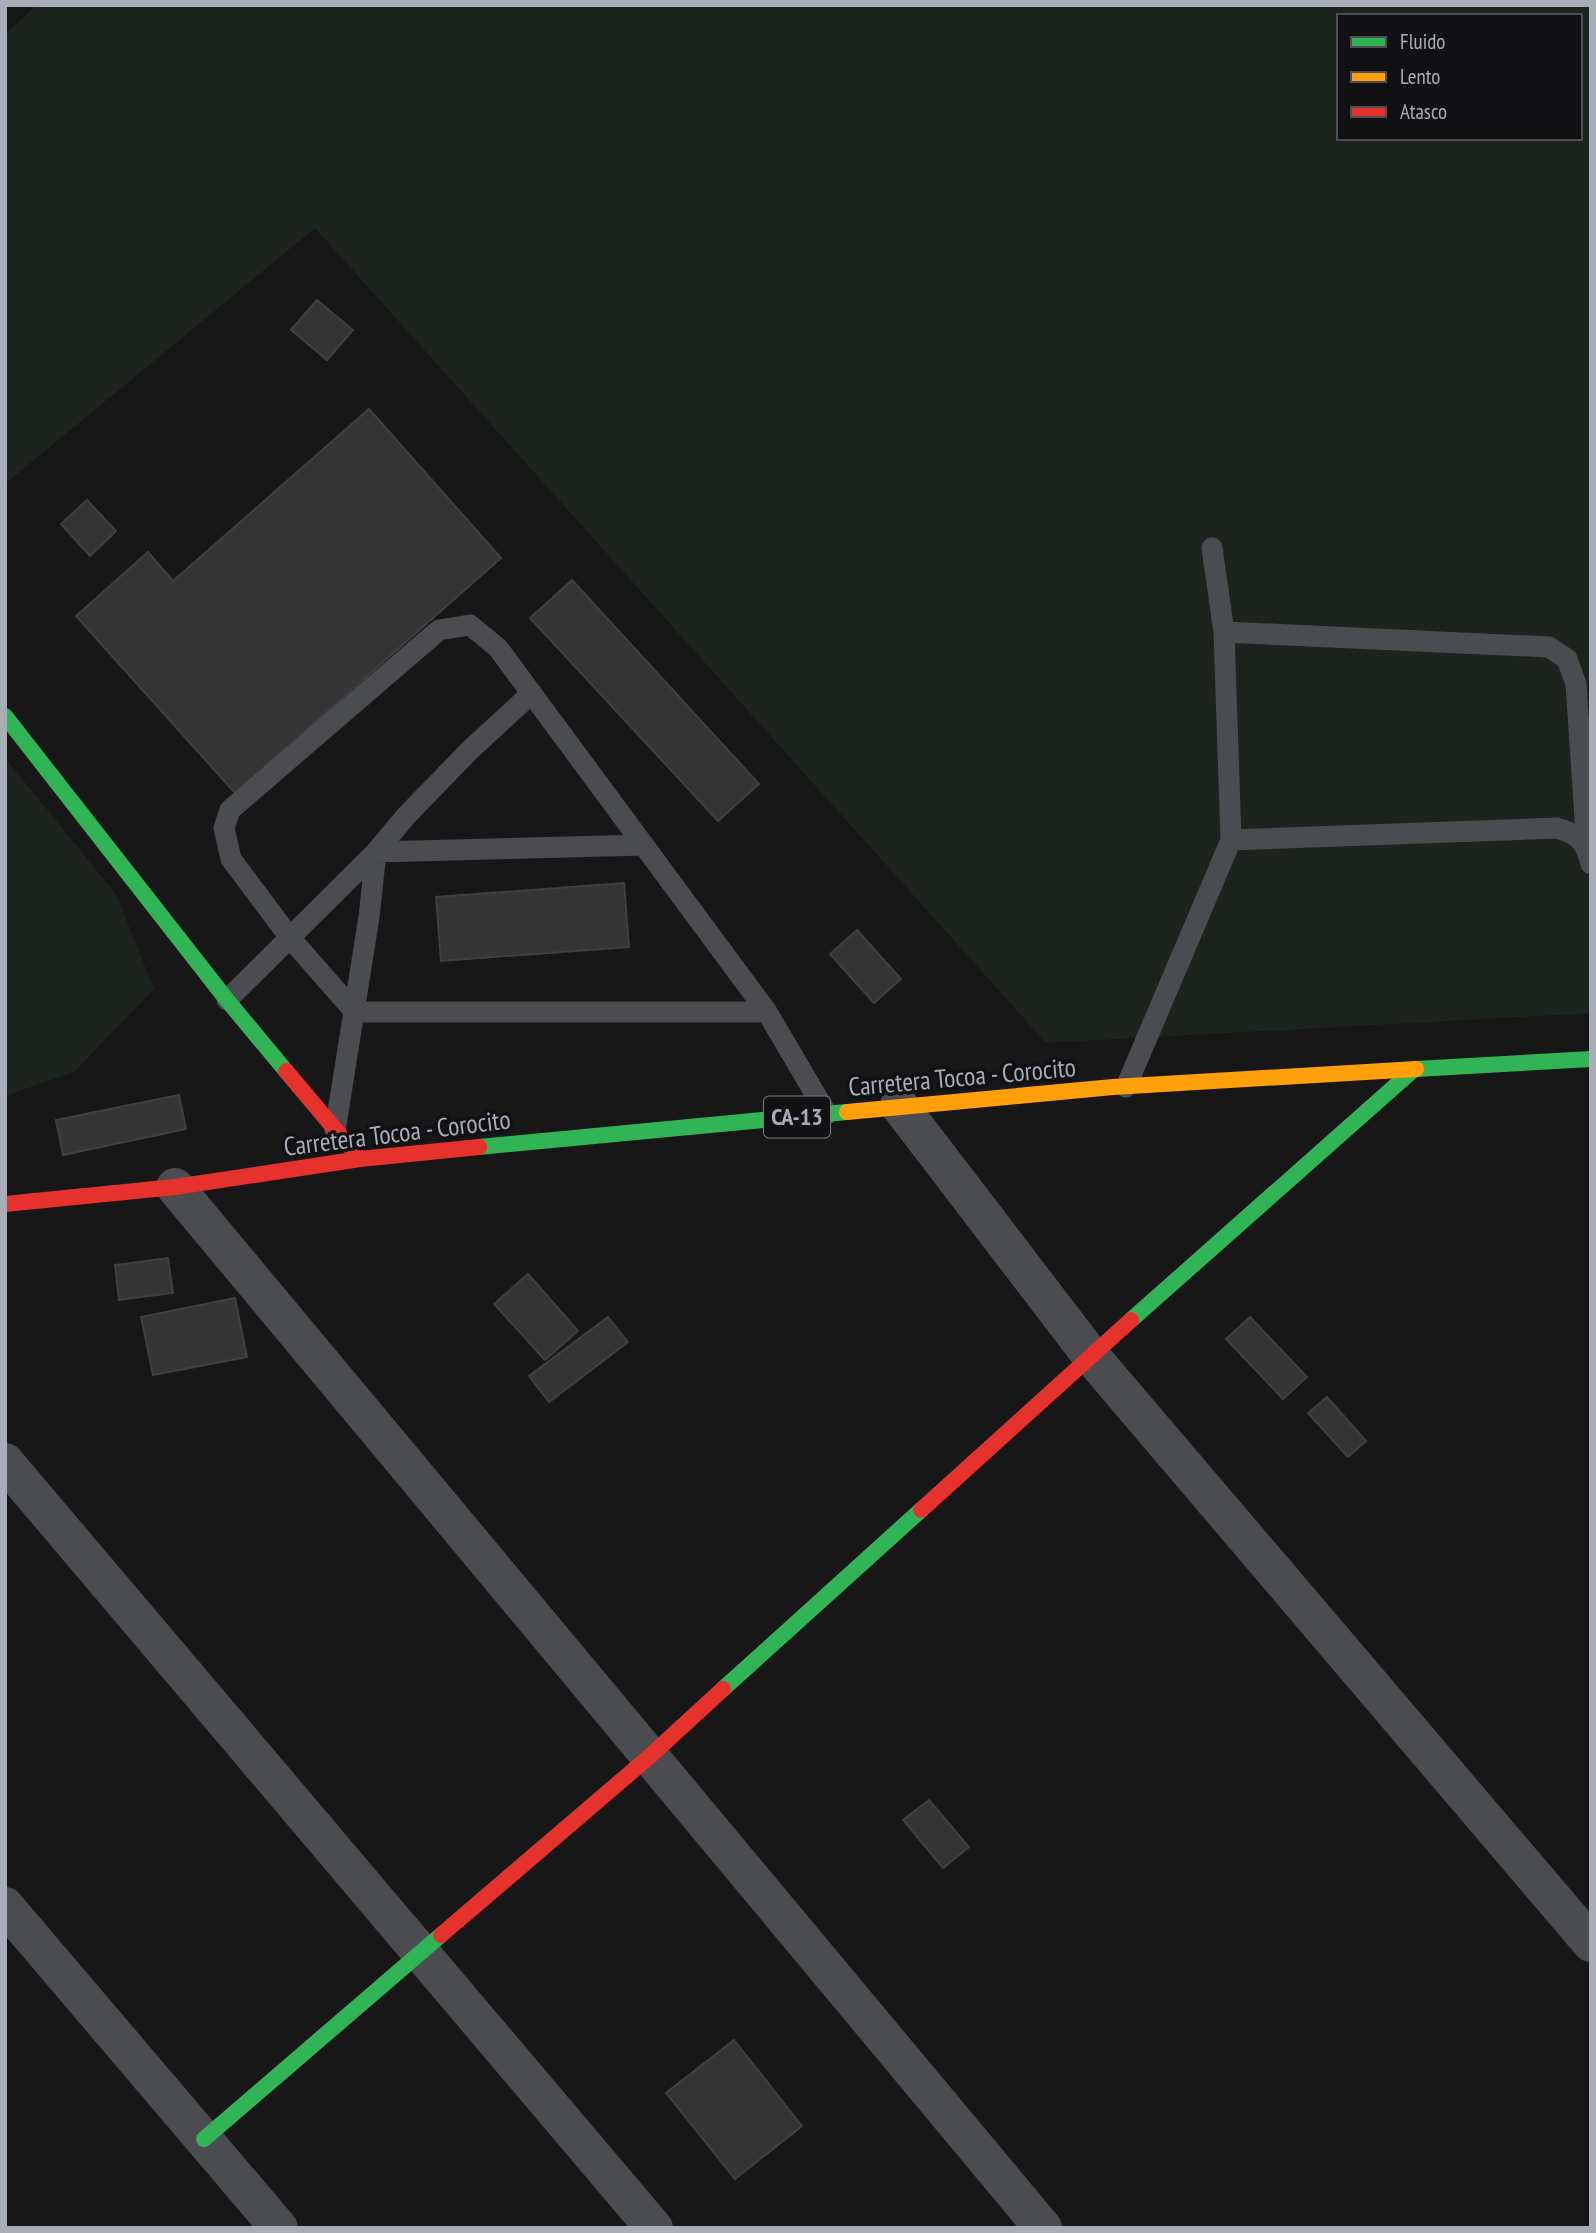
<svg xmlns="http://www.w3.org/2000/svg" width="1596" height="2233" viewBox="0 0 1596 2233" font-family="'PT Sans Narrow',sans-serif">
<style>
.green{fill:#1d241e;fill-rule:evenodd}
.building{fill:#353536;stroke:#3f4043;stroke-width:2}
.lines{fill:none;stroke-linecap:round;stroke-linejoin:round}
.lane{stroke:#4b4c50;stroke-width:21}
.street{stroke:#4b4c50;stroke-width:38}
.fast{stroke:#30b455;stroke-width:16}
.slow{stroke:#ff9f0a;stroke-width:16}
.jam{stroke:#e5322d;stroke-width:16}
.labels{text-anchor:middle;stroke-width:7;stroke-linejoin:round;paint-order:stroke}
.shield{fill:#111113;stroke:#7b7e86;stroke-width:2}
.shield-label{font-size:24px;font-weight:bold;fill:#a8adb8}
.street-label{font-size:26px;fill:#a8adb8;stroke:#111113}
</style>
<rect width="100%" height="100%" fill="#171717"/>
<path class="green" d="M37,5H1591V1013L1046,1043L315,228L5,484V34ZM1339,16H1580V138H1339Z
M5,758L116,894L154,989L74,1072L5,1096Z"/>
<path class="building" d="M317,300L353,330L327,360L291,330Z
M369,409L501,558L235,793L76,616L148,552L173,581Z
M87,500L116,531L90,556L61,524Z
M572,580L759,784L718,821L530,618Z
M624,883L629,947L441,961L436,897Z
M857,930L901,979L874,1003L830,954Z
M179,1095L186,1129L63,1155L56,1120Z
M168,1258L173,1293L119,1300L115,1265Z
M528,1274L578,1331L545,1360L494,1304Z
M235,1298L247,1357L153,1375L141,1317Z
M608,1317L628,1342L549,1402L529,1376Z
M1250,1317L1307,1377L1283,1399L1226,1339Z
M1327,1397L1366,1441L1348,1457L1308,1413Z
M929,1800L969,1847L943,1868L903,1820Z
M734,2040L802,2126L735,2179L666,2093Z"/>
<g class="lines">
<path class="lane" d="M1212,548L1224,632L1231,840
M1224,632L1549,647L1567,659L1576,684L1587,848
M227,1000L376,852L644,845
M767,1012H355L291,939L231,859L224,828L230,810L439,630L470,625L498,648L767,1012L827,1114
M1126,1087L1231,840L1557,828C1580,835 1585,841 1591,864
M335,1131L369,917L376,852L406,816L470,750L532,693"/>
<path class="street" d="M899,1105L1091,1356L1591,1943
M175,1187L1043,2228
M5,1462L654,2228
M5,1906L279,2228"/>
<path class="fast" d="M5,716L227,1000L286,1071
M1416,1069L1591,1059
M479,1147L847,1112
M1131,1320L1412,1071
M723,1689L921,1510
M204,2139L441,1935"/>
<path class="slow" d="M847,1112L1113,1087L1416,1069"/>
<path class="jam" d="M286,1071L360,1159
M5,1204L175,1187L360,1159L479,1147
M921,1510L1131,1320
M441,1935L650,1756L723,1689"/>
</g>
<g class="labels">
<rect class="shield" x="764" y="1096.5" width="66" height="41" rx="5"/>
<g class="shield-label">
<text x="797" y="1125">CA-13</text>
</g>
<g class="street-label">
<text transform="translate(962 1077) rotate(-5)" y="9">Carretera Tocoa - Corocito</text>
<text transform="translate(397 1133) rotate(-7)" y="9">Carretera Tocoa - Corocito</text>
</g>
</g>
<rect width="1596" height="2233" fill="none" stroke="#a8adb8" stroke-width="14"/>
<rect x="1337" y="14" width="245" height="126" fill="#111113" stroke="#4d4f55" stroke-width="2"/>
<rect x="1351" y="37" width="35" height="10" fill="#30b455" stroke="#4d4f55" stroke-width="2"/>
<text x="1400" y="49" font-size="21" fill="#a8adb8">Fluido</text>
<rect x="1351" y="72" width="35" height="10" fill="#ff9f0a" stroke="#4d4f55" stroke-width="2"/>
<text x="1400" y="84" font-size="21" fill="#a8adb8">Lento</text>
<rect x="1351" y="107" width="35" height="10" fill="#e5322d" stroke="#4d4f55" stroke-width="2"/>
<text x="1400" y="119" font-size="21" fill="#a8adb8">Atasco</text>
</svg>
